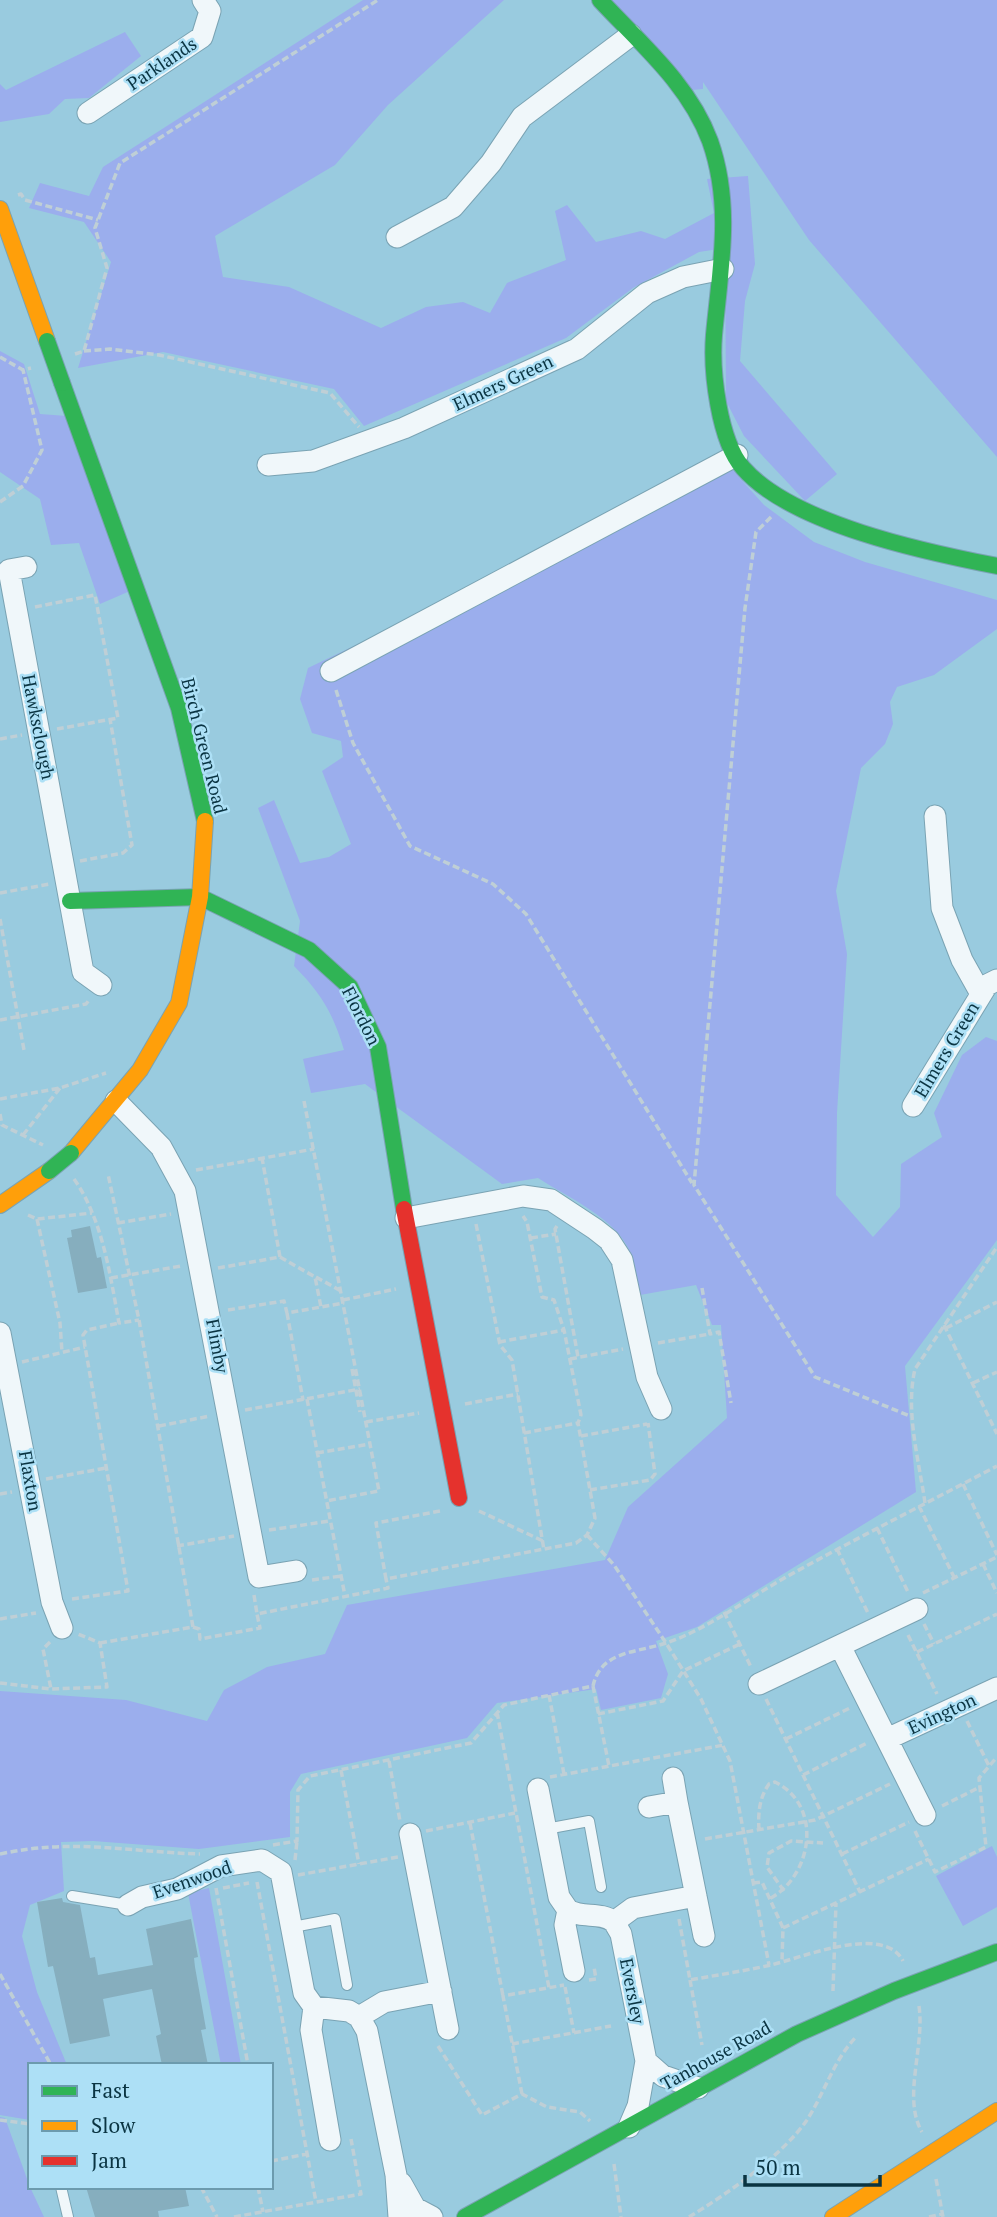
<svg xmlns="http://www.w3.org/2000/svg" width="997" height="2217" viewBox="0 0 997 2217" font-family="'PT Serif',serif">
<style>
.green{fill:#9baeed}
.building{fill:#86aebe}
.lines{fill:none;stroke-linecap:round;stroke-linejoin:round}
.lane-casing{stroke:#7aa3b3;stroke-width:12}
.street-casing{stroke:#7aa3b3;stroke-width:23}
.fast-casing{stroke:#7aa3b3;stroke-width:18}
.slow-casing{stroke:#7aa3b3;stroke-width:18}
.jam-casing{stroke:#7aa3b3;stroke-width:18}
.path{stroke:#bfcfd6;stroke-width:3.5;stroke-dasharray:7 3.5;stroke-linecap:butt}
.lane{stroke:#f0f7fa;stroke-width:10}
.street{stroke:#f0f7fa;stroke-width:21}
.fast{stroke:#30b455;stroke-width:16}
.slow{stroke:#ff9f0a;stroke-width:16}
.jam{stroke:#e5322d;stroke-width:16}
.fast-bridge-casing{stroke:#7aa3b3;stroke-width:18;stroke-linecap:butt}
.fast-bridge{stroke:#30b455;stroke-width:16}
.labels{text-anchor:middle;stroke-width:5;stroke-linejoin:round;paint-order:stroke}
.street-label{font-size:18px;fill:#0a3442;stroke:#ade0f6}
</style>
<rect width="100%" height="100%" fill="#99cbdf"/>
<path class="green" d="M363,0H504L388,105L335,165L215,236L223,277L289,287L381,328L426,307L463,302L490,313L507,283L566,260L555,211L567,205L596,242L641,231L665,239L714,213L707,179L748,176L755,264L745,301L740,361L837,474L805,501L744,436L726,401L725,248L699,252L633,288L566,338L364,426L334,389L163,352L78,368L111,262L84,222L29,208L40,183L89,196L103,167Z
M600,0H997V457L809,240L703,82V89L692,90Z
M125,32L141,56L89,98L65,99L49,114L0,122V84L6,90Z
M0,351L24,364L40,414L67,416L130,591L100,604L79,543L51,545L40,499L0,472Z
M729,466L764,505L814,542L865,562L997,600V629L934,675L897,687L890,702L893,724L885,744L861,768L836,891L847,954L837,1113L836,1195L873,1237L900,1207L901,1164L942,1137L934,1113L962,1055L986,1037L997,1041V1240L905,1366L916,1492L697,1627L656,1641L668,1674L661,1698L601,1710L596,1689L497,1703L467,1738L301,1774L290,1792V1837L199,1849L93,1841L61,1842L64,1891L30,1905L22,1936L37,1992L67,2065H30V2120L0,2115V1691L126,1700L207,1721L224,1690L267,1667L325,1654L347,1605L605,1560L628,1507L727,1418L721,1325H712L696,1285L640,1295C637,1281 635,1266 630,1252C616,1218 567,1197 538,1178L502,1184L365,1084L311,1093L303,1059L344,1050C333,1013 321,993 294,966L300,921L258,808L274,800L300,863L329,857L351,844L322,771L343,757L341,741L312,733L300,699L308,668Z
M992,1846L997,1857V1907L963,1926L936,1876Z
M209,1888L241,2065H221L188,1893Z
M0,2117L5,2118L30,2187L44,2217H0Z"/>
<path class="building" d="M90,1226L97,1258L101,1257L107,1288L78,1293L67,1238L72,1237L71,1230Z
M62,1898L63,1902L80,1905L90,1958L95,1957L98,1975L153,1965L146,1929L191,1919L198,1957L194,1958L195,1967L206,2029L201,2030L208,2065H162L156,2036L161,2034L152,1989L103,1999L110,2036L70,2044L53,1966L48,1967L37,1902Z
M86,2187H185L189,2206L158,2211L159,2217H95Z"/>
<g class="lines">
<g class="lane-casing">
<path id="lane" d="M546,1829L589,1821L601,1887
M72,1896L128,1905
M293,1927L335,1919L347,1985
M61,2187L68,2217"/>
</g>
<g class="street-casing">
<path id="street" d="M88,113L202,37L210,11L203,0
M397,237L453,207L491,163L522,117L631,35
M268,465L313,461L404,428L577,349L647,293L683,277L723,269
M26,567L9,570L83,972L101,985
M331,671L737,455
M935,816L942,908L962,960L981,994
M116,1101L161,1147L185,1191L259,1577L296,1571
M913,1106L987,985L997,980
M406,1218L523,1196L551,1200L595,1229L609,1240L622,1260L647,1377L661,1409
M0,1333L52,1602L62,1628
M840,1646L925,1815
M759,1684L917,1609
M887,1739L997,1688
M538,1789L559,1897L568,1910L565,1925L574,1971
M677,1802L704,1936
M649,1807L677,1802L673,1778
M410,1834L448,2029
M128,1905L142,1897L177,1889L221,1866L262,1860L281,1872L304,1993L314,2007L311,2030L330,2140
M568,1910C583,1919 600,1911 614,1922L633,1908L696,1896
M614,1922L621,1934L646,2061L638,2106L629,2127
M314,2007L349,2011L359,2017L384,2002L441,1991
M359,2017L367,2031L396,2175L399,2217
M646,2061L663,2076L698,2088
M401,2183L415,2208L432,2217"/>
</g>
<g class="fast-casing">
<path id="fast" d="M600,0C640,43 689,84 710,141C733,206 720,270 714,335C711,371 719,441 743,468C792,524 925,552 997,566
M62,383L179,708L205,821
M70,901L200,897L309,950L350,987L378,1047L404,1209
M465,2217L797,2034L894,1991L997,1952"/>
</g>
<g class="slow-casing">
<path id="slow" d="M0,209L47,341
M71,1153L140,1070L179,1003L200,897L205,821
M0,1205L49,1171
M833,2217L997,2111"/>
</g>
<g class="jam-casing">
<path id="jam" d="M404,1209L459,1498"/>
</g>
<path class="path" d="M18,195L21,194L25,200L98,220
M84,351L110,349L159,355L330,393L359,427
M75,354L84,351L107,268L95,228L120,163L378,0
M0,357L23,370L31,368
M0,502L23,486L42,450L23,370
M771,517L756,532L745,608L694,1185L815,1377L912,1417
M35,607L95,595L118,718L57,729
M336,690L353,743L410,846L493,884L526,914L692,1183
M0,739L22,735
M80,861L123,853L132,845L110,719
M0,893L50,884
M0,919L24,1050
M0,1020L86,1004L89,1000
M0,1099L60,1088L106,1073
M304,1101L379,1491L326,1501
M0,1114L2,1125L43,1145
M23,1135L60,1088
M196,1170L314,1149
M74,1179C103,1220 110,1275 119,1323L139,1320
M28,1215L37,1219L92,1213
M37,1219L60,1323L62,1352
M118,1223L171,1214
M476,1224L500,1345L512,1360L544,1550
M557,1226L555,1229L578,1357
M531,1238L556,1234
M280,1257L315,1277L321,1307
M218,1268L280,1257L262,1158
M316,1277L341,1291
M111,1278L181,1266
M702,1288L710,1334L719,1332L731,1403
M343,1300L396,1289
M228,1310L284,1301L287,1313L344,1303
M287,1313L303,1400
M944,1325L997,1434
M946,1328L997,1302
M499,1342L564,1330
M658,1343L710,1334
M570,1359L623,1349
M22,1362L85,1347
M352,1369L360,1412
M973,1383L997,1372
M307,1399L345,1596
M465,1404L518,1394
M245,1410L360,1389
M366,1422L419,1413
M159,1426L210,1416
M524,1433L578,1423
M581,1436L647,1424
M317,1453L370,1444
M46,1479L106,1468
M963,1484L997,1555
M590,1490L650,1480L655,1474L648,1423
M0,1494L12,1492
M925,1503C919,1460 905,1412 915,1369L997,1247
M919,1506L954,1577
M440,1511L376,1523L386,1579L576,1543L587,1535L595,1518L578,1423L581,1415L564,1330L554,1300L542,1297L527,1222L523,1216
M479,1511L543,1541
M877,1528L908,1592
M269,1530L330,1521
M587,1535L614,1565L666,1643L701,1699L730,1761L769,1965
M177,1546L234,1536
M837,1549L868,1613
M983,1564L997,1593
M312,1580L341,1576
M923,1593L997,1557
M254,1595L257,1614
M72,1599L128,1591L83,1335L87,1330L119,1323
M724,1612L751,1667
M0,1619L36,1613
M924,1624L934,1644
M193,1627L199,1629L200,1639L260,1628L257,1614L388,1588L386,1579
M908,1635L937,1694
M50,1642L43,1649L51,1689
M100,1643L193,1627L139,1320L108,1174
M917,1652L997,1614
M0,1683L51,1689L107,1687L100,1643L78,1634
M593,1686L609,1766
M549,1695L564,1774
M766,1699L860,1892
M497,1712L549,1988
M598,1714L663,1701L683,1671L740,1644
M967,1721L989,1766
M786,1739L850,1708
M389,1761L400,1821
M341,1770L359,1864
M803,1775L867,1743
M550,1777L724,1745
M942,1806L978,1788
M470,1823L503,1996
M759,1830C758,1814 759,1798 769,1784L775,1782C824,1806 812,1877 769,1899
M426,1831L515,1813
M915,1831L935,1872L986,1847L979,1778L997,1757
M705,1839L815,1820L890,1784
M273,1845L297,1841L298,1790L310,1776L471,1743L504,1705L593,1686C601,1650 637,1653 666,1643C706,1630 750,1597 788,1576C857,1538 927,1503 997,1466
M0,1854C75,1838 127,1852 200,1854
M842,1854L909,1822
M295,1860L297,1841
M298,1875L398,1857
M257,1882L316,2202
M753,1883L762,1882L783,1928L782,1961
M216,1888L248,2065
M223,1888L249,1883
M784,1891L767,1867L769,1853L791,1841L823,1843
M679,1919L690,1980C717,1975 744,1971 771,1965C801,1958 884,1923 903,1961
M783,1928L929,1859
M0,1974L51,2065
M589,1980L596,1979L594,1967
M690,1980L702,2045
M565,1987L574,2033
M833,1991L836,1903
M919,2006C925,2047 902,2098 922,2132
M512,2044L611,2026
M438,2046L482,2115L522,2094L547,2107L580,2112L590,2121
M522,2094L503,1996L564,1985
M0,2120L30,2124
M271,2161L307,2154
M614,2164L621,2217
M936,2179L943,2217
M201,2187L217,2217
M258,2187L263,2212
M234,2217L361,2194L351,2139
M689,2217C727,2194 782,2156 807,2120C825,2092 834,2059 857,2036
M929,2217L942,2214"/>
<use href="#lane" class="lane"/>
<use href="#street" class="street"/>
<use href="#fast" class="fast"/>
<use href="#slow" class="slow"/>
<use href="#jam" class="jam"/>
<g class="fast-bridge-casing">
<path id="fast-bridge" d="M47,341L62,383
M49,1171L71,1153"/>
</g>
<use href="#fast-bridge" class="fast-bridge"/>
</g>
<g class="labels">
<g class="street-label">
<text transform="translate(162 64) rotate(-34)" y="6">Parklands</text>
<text transform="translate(503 383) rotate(-25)" y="6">Elmers Green</text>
<text transform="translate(38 727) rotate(79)" y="6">Hawksclough</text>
<text transform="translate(204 746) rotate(76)" y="6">Birch Green Road</text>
<text transform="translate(361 1016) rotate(63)" y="6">Flordon</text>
<text transform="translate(947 1050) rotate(-59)" y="6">Elmers Green</text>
<text transform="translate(217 1346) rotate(79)" y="6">Flimby</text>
<text transform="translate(30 1481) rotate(80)" y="6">Flaxton</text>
<text transform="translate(942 1714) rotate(-25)" y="6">Evington</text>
<text transform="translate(192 1880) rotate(-19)" y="6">Evenwood</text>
<text transform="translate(632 1991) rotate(79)" y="6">Eversley</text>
<text transform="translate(716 2056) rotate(-29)" y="6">Tanhouse Road</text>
</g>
</g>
<rect x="28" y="2063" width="245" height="126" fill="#ade0f6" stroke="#6c9bae" stroke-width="2"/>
<rect x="42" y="2086" width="35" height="10" fill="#30b455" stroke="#6c9bae" stroke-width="2"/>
<text x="91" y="2098" font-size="21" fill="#0a3442">Fast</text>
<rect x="42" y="2121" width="35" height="10" fill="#ff9f0a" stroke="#6c9bae" stroke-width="2"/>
<text x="91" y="2133" font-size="21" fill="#0a3442">Slow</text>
<rect x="42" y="2156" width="35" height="10" fill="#e5322d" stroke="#6c9bae" stroke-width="2"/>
<text x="91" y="2168" font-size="21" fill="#0a3442">Jam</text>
<path d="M745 2175v10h135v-10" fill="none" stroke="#0a3442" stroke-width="3.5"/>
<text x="755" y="2175" font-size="21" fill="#0a3442" stroke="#ade0f6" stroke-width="5" paint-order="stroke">50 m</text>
</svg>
